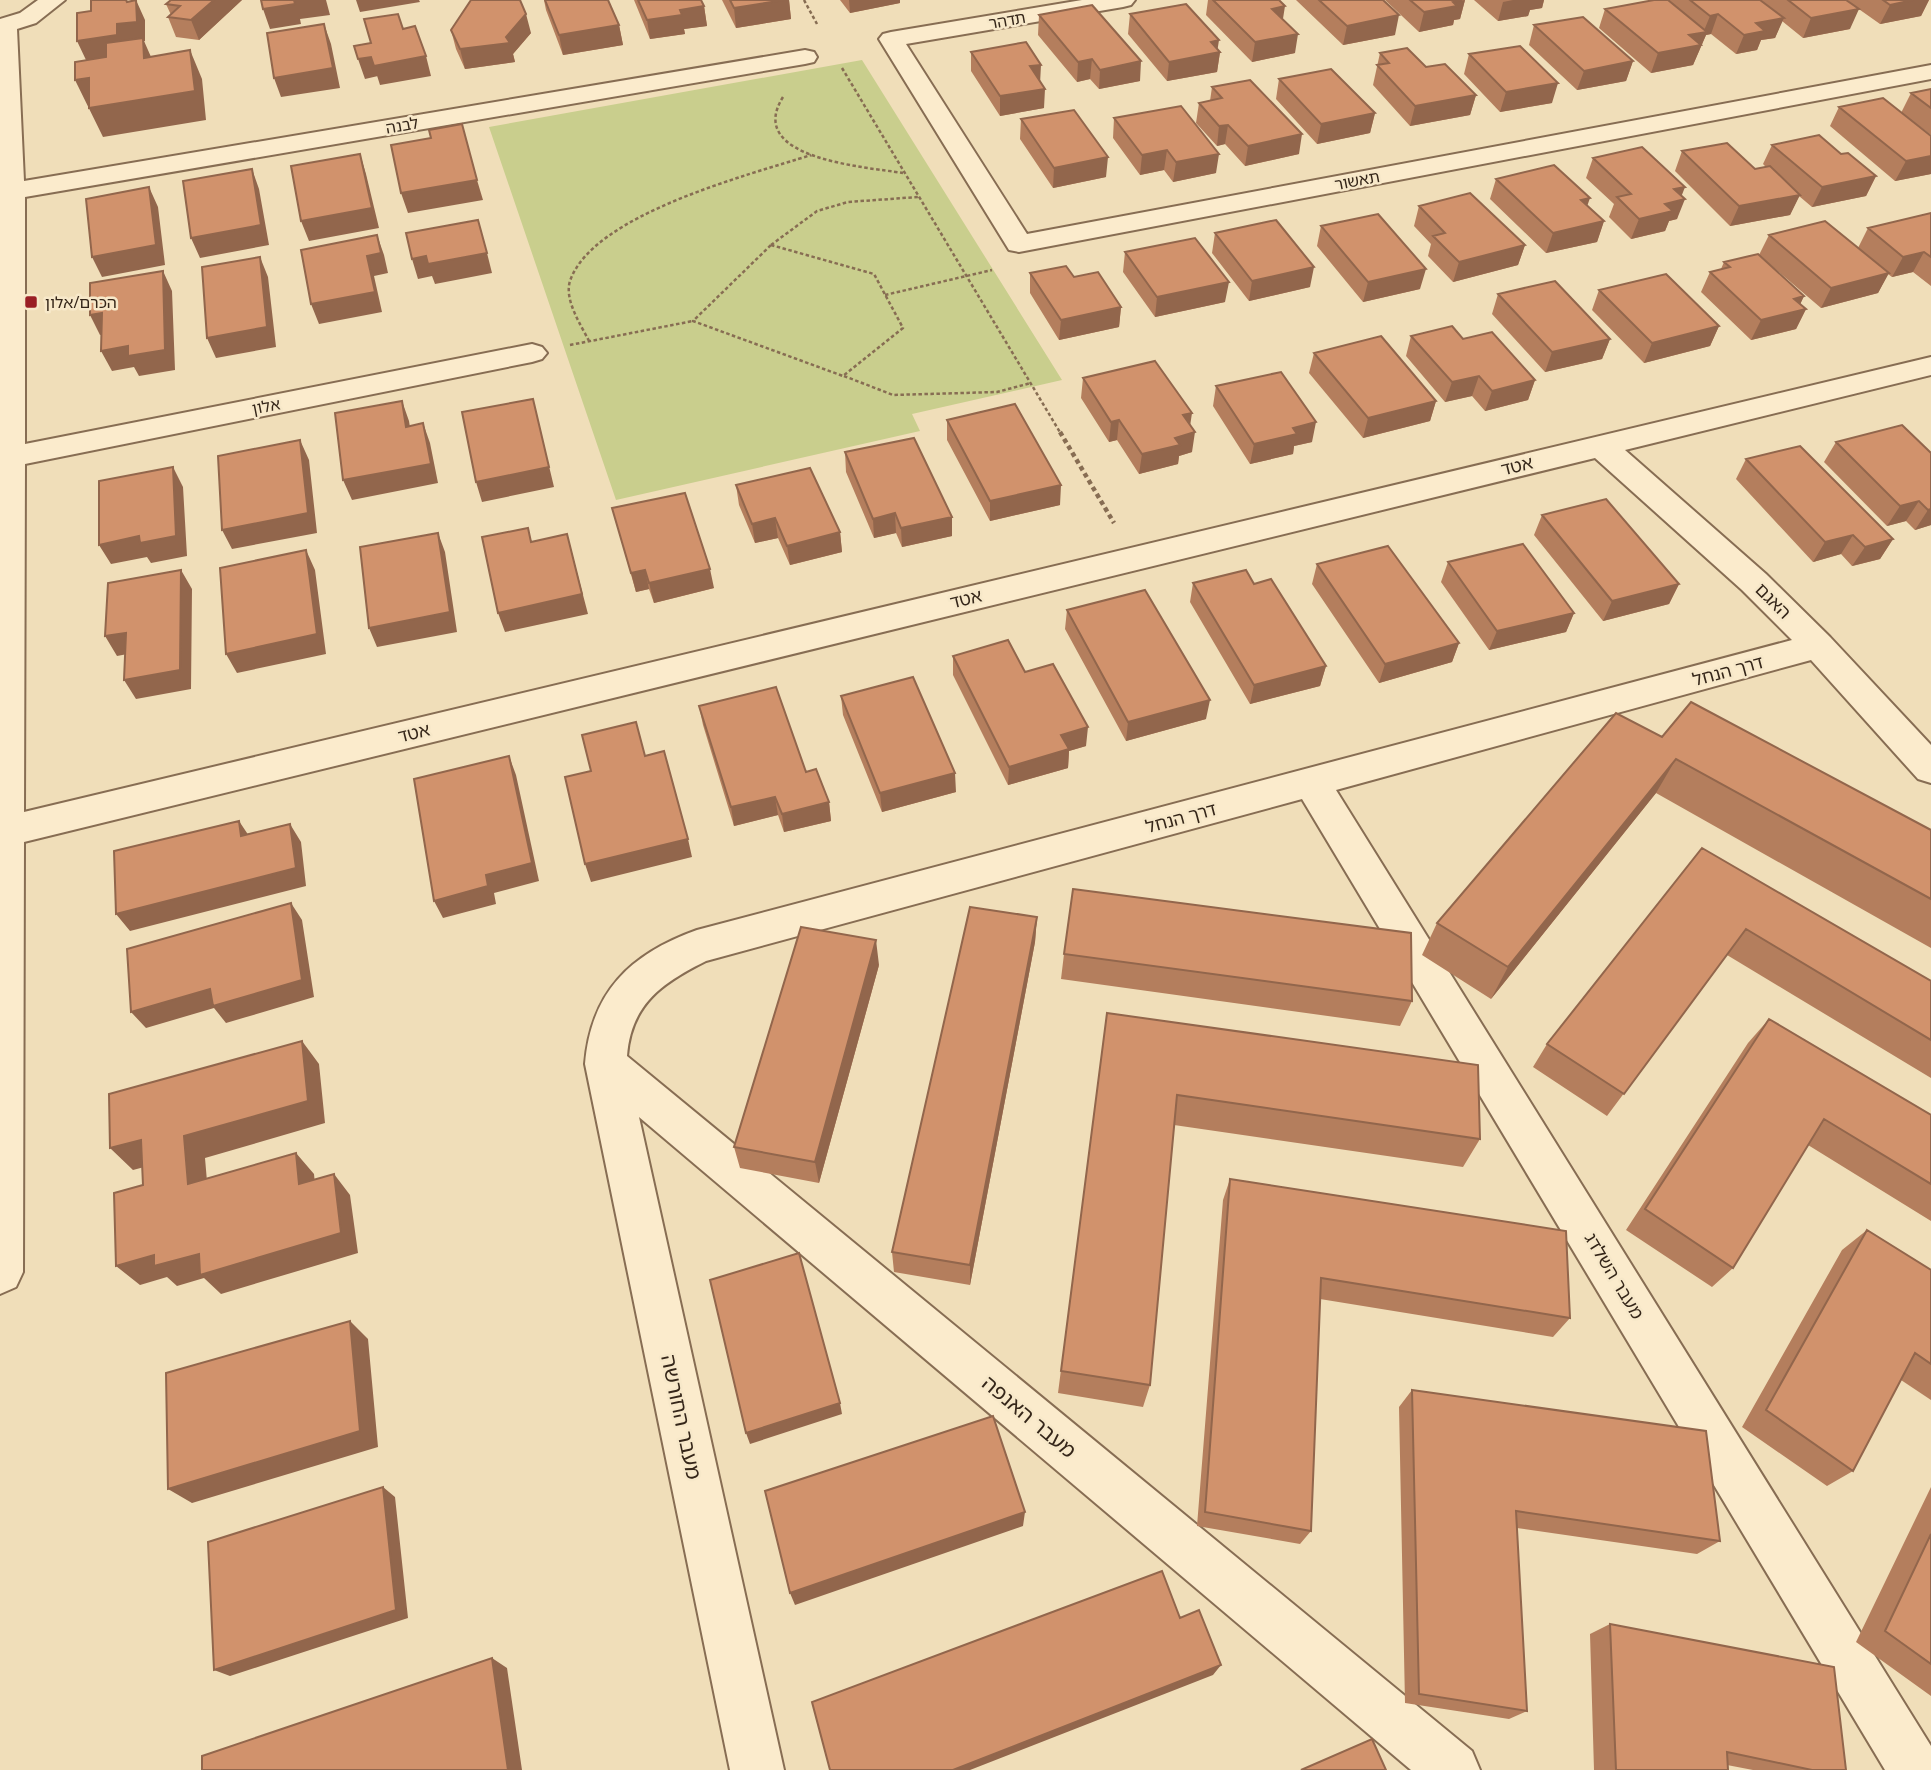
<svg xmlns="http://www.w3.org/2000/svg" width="1931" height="1770" viewBox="0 0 1931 1770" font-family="Georgia,'Noto Sans Hebrew',serif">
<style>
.green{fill:#c9ce8d}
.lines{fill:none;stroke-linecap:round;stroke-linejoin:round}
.minor-casing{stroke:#876d53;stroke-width:4}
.path-far1{stroke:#876d53;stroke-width:2.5;stroke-dasharray:3.5 2.5;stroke-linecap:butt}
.path{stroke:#876d53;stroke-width:4.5;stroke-dasharray:4.5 3.5;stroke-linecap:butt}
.minor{fill:#fbebcc;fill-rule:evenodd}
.wall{fill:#b47e5d}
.shaded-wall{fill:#92664c}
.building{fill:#d1926c;stroke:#92664c;stroke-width:2}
.poi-dot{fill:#9a1f25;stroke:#f7e8c9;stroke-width:2.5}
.labels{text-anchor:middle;stroke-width:5;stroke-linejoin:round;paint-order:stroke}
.far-street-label{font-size:16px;fill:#352619;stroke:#f7e8c9}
.far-poi-label{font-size:16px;fill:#352619;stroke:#f7e8c9;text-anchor:start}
.street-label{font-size:18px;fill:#352619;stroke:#f7e8c9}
.near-street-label{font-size:21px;fill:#352619;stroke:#f7e8c9}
</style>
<rect width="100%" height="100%" fill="#f0deb9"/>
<path class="green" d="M862,60L1062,380L912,414L920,431L616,500L489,127Z"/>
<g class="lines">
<g class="minor-casing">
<path id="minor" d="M38,0H65L36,23L17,29L24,181L805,50L814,52L817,57L814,62L805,64L25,197V444L532,344L542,347L547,353L542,359L532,362L25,464L24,812L1931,357V375L1625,450L1766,574L1830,637L1931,745V783L1918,779L1811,660L1336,790L1931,1746V1770H1885L1302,799L706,961C662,983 631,1004 627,1056L1472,1751L1480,1770H1411L639,1117L784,1770H730L585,1064C591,992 630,954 697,930L1792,640L1742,590L1595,458L24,842L23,1272L16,1287L0,1294V19L20,13Z
M1082,0H1135L1131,5L1123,7L906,44L1027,234L1931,65V79L1019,252L1009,250L879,39L883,34L891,32Z"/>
</g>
<path class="path-far1" d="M804,0L817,24
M842,68L1061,434
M783,97C744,159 866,167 903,173
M771,245L874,274L903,328L843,376L693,321Z
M771,245L817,211L848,202L918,197
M885,295L992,270
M589,341C581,325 564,300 570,281C593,214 749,175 811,155
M570,345L693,321
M844,376L893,395L997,392L1031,383"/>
<path class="path" d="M1060,432L1114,523"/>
<use href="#minor" class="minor"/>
</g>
<path class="wall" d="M242,0L199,40L176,37L168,17L171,15L166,4Z
M544,0H608L619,25L623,45L563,55L546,10Z
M634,0H701L704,6L707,26L684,29L685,34L650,39Z
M722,0H789L791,19L736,28Z
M840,0H900V3L850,13Z
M1208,0H1279L1283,19L1295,53L1252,62L1206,15Z
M1296,0H1383L1395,35L1343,45Z
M1385,0H1465L1460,19L1454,20L1453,25L1419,32Z
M1474,0H1544L1542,8L1530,10L1528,16L1498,21Z
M1669,0H1846L1850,29L1803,38L1782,21L1775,38L1761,40L1757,50L1736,54L1711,34L1706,35L1693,65L1651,73L1599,28L1605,9Z
M1846,0H1929L1921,16L1880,24Z
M1130,14L1218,50L1220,52L1217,72L1167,81L1128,34Z
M1039,15L1140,81L1099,89L1090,79L1077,82L1038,35Z
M1534,25L1633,61L1626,81L1577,90L1529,45Z
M451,30L531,33L513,54L515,62L465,69L456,49Z
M971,52L1041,82L1044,108L1000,116L971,71Z
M1380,53L1476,95L1470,115L1410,126L1373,85Z
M1469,54L1552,103L1500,112L1464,74Z
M1279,79L1375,113L1370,133L1317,144L1276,99Z
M1212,87L1299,154L1245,166L1225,144L1217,146L1196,123L1199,103L1210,101Z
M1931,89V135L1907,117L1931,136V174L1895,181L1830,126L1839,107L1901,113L1911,93Z
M1114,118L1216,173L1173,182L1164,170L1140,175L1113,138Z
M1021,119L1106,177L1053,188L1020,139Z
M1772,145L1841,154L1876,176L1866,196L1812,207L1799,196L1790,215L1730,226L1675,171L1682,151L1755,169L1766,167L1763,164Z
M1593,158L1681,196L1677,219L1669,221L1665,231L1631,239L1609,217L1614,204L1586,178Z
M1496,179L1587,206L1604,221L1597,242L1546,253L1490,199Z
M1419,206L1525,245L1518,265L1453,282L1428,256L1431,244L1414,226Z
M1931,213V286L1913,272L1892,277L1888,274L1878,293L1821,308L1759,255L1769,235L1858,248L1868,228Z
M1321,226L1420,289L1363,302L1317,246Z
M1215,233L1310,287L1249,301L1212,253Z
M1125,252L1225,302L1155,317L1123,272Z
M1724,262L1804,296L1800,304L1806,309L1796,329L1751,340L1701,292L1710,272L1721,269Z
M1030,273L1074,277L1121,307L1119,327L1059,340L1030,293Z
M1599,290L1719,326L1710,346L1644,363L1592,310Z
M1498,294L1610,339L1602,359L1545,372L1492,314Z
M1411,336L1463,339L1535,380L1528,400L1485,411L1472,396L1445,402L1406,356Z
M1314,353L1436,401L1430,421L1363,438L1309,373Z
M1083,378L1190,425L1192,452L1179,456L1178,464L1139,474L1117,440L1109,442L1081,398Z
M1216,386L1312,442L1294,446L1293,454L1250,464L1213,406Z
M947,420L1060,505L990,521L947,440Z
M1836,442L1931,453V525L1915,530L1906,521L1887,526L1824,462Z
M845,452L952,536L902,547L896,533L874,538L846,472Z
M1746,459L1893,539L1880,559L1852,566L1841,554L1813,562L1736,479Z
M736,485L840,532L842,552L790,565L778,538L755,543L739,505Z
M612,508L714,588L654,603L649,589L636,592Z
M1542,515L1679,584L1669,604L1603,621L1534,535Z
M1448,562L1574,613L1566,632L1489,650L1441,582Z
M1317,564L1459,643L1452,662L1379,683L1312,584Z
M1193,583L1254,584L1326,666L1320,686L1250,704L1190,602Z
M1067,610L1206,719L1126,741L1065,629Z
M953,656L1025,672L1086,746L1069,751L1068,768L1008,785L953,675Z
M841,696L956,792L882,812L843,715Z
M699,706L806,772L829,802L831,821L784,832L778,815L734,826L703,725Z
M1662,737L1931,830V948L1656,793L1491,999L1422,955L1437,923Z
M1702,848L1931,981V1078L1727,955L1607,1116L1533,1067L1547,1044Z
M1037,917L1035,942L970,1285L894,1272L892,1252Z
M1064,954L1412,1001L1400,1026L1061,979Z
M879,965L819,1183L740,1168L734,1147Z
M1107,1013L1480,1139L1463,1167L1174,1125L1150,1385L1143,1407L1058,1393Z
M1769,1019L1931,1115V1221L1808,1145L1733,1268L1712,1287L1626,1230L1748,1043Z
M1230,1179L1570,1318L1553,1337L1320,1299L1311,1531L1300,1544L1197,1526L1223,1200Z
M1867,1230L1931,1270V1400L1901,1380L1853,1471L1827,1486L1742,1427L1842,1250Z
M1412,1390L1720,1541L1697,1554L1517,1528L1527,1711L1509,1719L1405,1703L1399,1407Z
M1931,1487V1696L1856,1642Z
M1610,1624L1846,1770H1753L1727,1765L1728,1770H1594L1590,1634Z"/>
<path class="shaded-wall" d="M136,0L145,20V41H144L155,66L126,54L86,60L77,41L117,24Z
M214,0H242L199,40L191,20Z
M294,0H326L330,15L300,19L301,24L270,29L263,9Z
M356,0H419L420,2L360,12Z
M784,0H789L791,19L736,28L734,8Z
M849,0H900V3L850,13Z
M1465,0L1460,19L1454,20L1453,25L1419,32L1424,12L1453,2Z
M1513,0H1544L1542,8L1530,10L1528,16L1498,21L1503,2Z
M1913,0H1929L1921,16L1880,24L1890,5Z
M704,6L707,26L684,29L685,34L650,39L647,20L680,10Z
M1285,6L1282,25L1272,9Z
M1859,9L1850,29L1803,38L1811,18Z
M526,14L531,33L513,54L515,62L465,69L460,49L506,37Z
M1718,14L1711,34L1706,35L1693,65L1651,73L1658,53L1689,35L1703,33L1710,16Z
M1399,15L1395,35L1343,45L1347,26Z
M1784,18L1775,38L1761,40L1757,50L1736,54L1744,35L1756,23Z
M324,24L331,44L340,88L281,97L274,78Z
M619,25L623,45L563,55L559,35Z
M1298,34L1295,53L1252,62L1255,42Z
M1219,40L1217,53L1220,52L1217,72L1167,81L1169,62L1211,42Z
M190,50L202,79L206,120L103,137L75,80Z
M426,56L431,76L380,85L374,66Z
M371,57L378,76L365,79L358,59Z
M1092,59L1090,79L1077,82L1078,62Z
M1141,61L1140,81L1099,89L1100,70Z
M1633,61L1626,81L1577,90L1584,71Z
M1041,65L1040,84L1030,66Z
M1558,83L1552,103L1500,112L1506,92Z
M1045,89L1044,108L1000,116V96Z
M1476,95L1470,115L1410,126L1415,106Z
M1375,113L1370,133L1317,144L1321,124Z
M1228,125L1225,144L1217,146L1219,126Z
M1302,134L1299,154L1245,166L1248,146Z
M1167,150L1164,170L1140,175L1142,155Z
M360,154L366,174L379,228L309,241L301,221Z
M1219,154L1216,173L1173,182L1176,162Z
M1931,156V174L1895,181L1906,161Z
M1108,157L1106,177L1053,188L1054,168Z
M252,169L259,189L269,245L200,258L191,238Z
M1876,176L1866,196L1812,207L1822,187Z
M477,180L483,200L408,213L401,193Z
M149,187L158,207L165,265L102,277L92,257Z
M1685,187L1680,200L1685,199L1677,219L1669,221L1665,231L1631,239L1639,219L1665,204L1674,189Z
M1800,195L1790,215L1730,226L1739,206Z
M1590,198L1583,218L1581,200Z
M1604,221L1597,242L1546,253L1553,233Z
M377,235L384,255L388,273L374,276L382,312L319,324L311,304Z
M1525,245L1518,265L1453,282L1459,262Z
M1924,252L1913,272L1892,277L1903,257Z
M487,253L492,273L435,284L432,276L418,279L412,259L426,256Z
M260,257L268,277L276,347L216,358L207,338Z
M1314,267L1310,287L1249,301L1252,281Z
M1426,269L1420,289L1363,302L1368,282Z
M163,271L172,291L175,370L139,376L134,367L112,371L101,351Z
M1889,273L1878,293L1821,308L1831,288Z
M1229,282L1225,302L1155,317L1157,297Z
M1804,296L1797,311L1806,309L1796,329L1751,340L1761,320L1794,299Z
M1121,307L1119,327L1059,340L1061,320Z
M102,313L112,333L100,335L90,315Z
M1719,326L1710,346L1644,363L1652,343Z
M1610,339L1602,359L1545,372L1552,352Z
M1479,376L1472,396L1445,402L1452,382Z
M1535,380L1528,400L1485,411L1492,391Z
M533,399L554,487L482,502L476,482Z
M402,401L409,421L413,447L406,427Z
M1436,401L1430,421L1363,438L1368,418Z
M1192,413L1189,433L1183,415Z
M1119,420L1117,440L1109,442L1111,422Z
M1316,422L1312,442L1294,446L1293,454L1250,464L1254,444L1293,428Z
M423,423L430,443L438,483L352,500L343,480Z
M1195,432L1192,452L1179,456L1178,464L1139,474L1142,454L1175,438Z
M300,440L309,460L317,533L232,549L222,530Z
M173,467L183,487L187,556L151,563L147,557L111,564L99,545Z
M1061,485L1060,505L990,521V501Z
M1919,501L1906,521L1887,526L1900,506Z
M1931,509V525L1915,530L1928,510Z
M895,513L896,533L874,538L873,519Z
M952,517V536L902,547L901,528Z
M775,518L778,538L755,543L752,524Z
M840,532L842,552L790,565L787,546Z
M438,533L445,552L457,632L377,647L369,628Z
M567,534L588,614L505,632L498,613Z
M1853,535L1841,554L1813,562L1825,542Z
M1893,539L1880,559L1852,566L1865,547Z
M306,550L315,570L326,654L237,673L226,654Z
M710,569L714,588L654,603L649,583Z
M181,570L192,589L191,689L136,699L124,680Z
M645,570L649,589L636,592L631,573Z
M1679,584L1669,604L1603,621L1612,601Z
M1574,613L1566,632L1489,650L1497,631Z
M126,633L138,652L117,656L105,636Z
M1459,643L1452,662L1379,683L1385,664Z
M1326,666L1320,686L1250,704L1254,685Z
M1210,700L1206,719L1126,741L1128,722Z
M1088,727L1086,746L1069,751L1068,768L1008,785L1009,767L1061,735Z
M509,756L516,775L539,881L494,893L496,904L443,918L434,901L486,875Z
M1676,759L1656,793L1491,999L1508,967Z
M955,773L956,792L882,812L880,793Z
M775,797L778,815L734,826L731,807Z
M829,802L831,821L784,832L782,814Z
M239,821L251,839L241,836Z
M290,824L301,842L306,886L130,931L116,914Z
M688,839L692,857L591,882L585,864Z
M291,903L302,920L314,997L226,1023L214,1008L146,1028L131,1012L210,989Z
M1037,917L1035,942L970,1285V1265Z
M876,940L879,965L819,1183L815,1162Z
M302,1041L319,1064L325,1123L205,1158L209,1205L188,1184L184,1136Z
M141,1140L163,1162L133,1170L110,1148Z
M296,1153L314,1174L317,1205L299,1184Z
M334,1174L350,1195L358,1253L221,1294L204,1278L177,1286L167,1277L140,1285L116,1266Z
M350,1321L368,1339L378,1447L192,1503L168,1489Z
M840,1403L842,1414L750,1444L746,1433Z
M383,1487L395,1497L408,1618L230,1676L214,1670Z
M1025,1512L1023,1526L795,1605L790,1593Z
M492,1658L507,1668L522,1770H508Z
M1221,1665L1213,1675L970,1770H953Z"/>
<path class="building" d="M91,0H126L127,2L136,0L137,22L117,24V35L77,41V13L91,11Z
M171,0H214L191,20L168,17L180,6L166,4Z
M261,0H294L295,4L263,9Z
M471,0H520L526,14L506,37L510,43L460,49L451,30Z
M545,0H608L619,25L559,35Z
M638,0H701L704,6L680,10L682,15L647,20Z
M730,0H784L734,8Z
M1213,0H1279L1285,6L1272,9L1298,34L1255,42Z
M1319,0H1383L1399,15L1347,26Z
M1410,0H1462L1453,2L1457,6L1424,12Z
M1654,0H1668L1707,32L1689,35L1701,45L1658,53L1605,9Z
M1690,0H1760L1784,18L1756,23L1765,31L1744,35L1718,14L1710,16Z
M1788,0H1846L1859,9L1811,18Z
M1883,0H1913L1890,5Z
M1186,4L1219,40L1211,42L1220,52L1169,62L1130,14Z
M1092,5L1141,61L1100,70L1092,59L1078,62L1039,15Z
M398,14L403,29L415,26L426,56L374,66L371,57L358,59L354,46L371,43L364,19Z
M1583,17L1633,61L1584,71L1534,25Z
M324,24L333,68L274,78L267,33Z
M143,38L144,58L190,50L195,91L89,108V78L75,80V62L106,57V43Z
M1026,42L1041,65L1030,66L1045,89L1000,96L971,52Z
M1520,46L1558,83L1506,92L1469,54Z
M1407,48L1426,67L1445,64L1476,95L1415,106L1377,65L1389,63L1380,53Z
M1331,69L1375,113L1321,124L1279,79Z
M1250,80L1302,134L1248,146L1228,125L1219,126L1199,103L1222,98L1212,87Z
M1931,89V108L1911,93Z
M1883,98L1931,136V156L1906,161L1839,107Z
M1181,106L1219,154L1176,162L1167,150L1142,155L1114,118Z
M1074,110L1108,157L1054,168L1021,119Z
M462,124L477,180L401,193L391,145L431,138L429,130Z
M1819,135L1841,154L1848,153L1876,176L1822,187L1772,145Z
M1727,143L1755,169L1770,166L1800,195L1739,206L1682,151Z
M1642,147L1685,187L1674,189L1685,199L1665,204L1673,211L1639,219L1617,197L1631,194L1593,158Z
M360,154L372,208L301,221L291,166Z
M1554,165L1590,198L1581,200L1604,221L1553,233L1496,179Z
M252,169L261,225L191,238L183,181Z
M149,187L156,245L92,257L86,199Z
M1470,193L1525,245L1459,262L1433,236L1445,233L1419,206Z
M1931,213V257L1924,252L1903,257L1868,228Z
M1378,214L1426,269L1368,282L1321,226Z
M478,220L487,253L428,264L426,256L412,259L406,233Z
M1276,220L1314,267L1252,281L1215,233Z
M1825,221L1889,273L1831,288L1769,235Z
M377,235L381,253L367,256L375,292L311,304L301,250Z
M1195,238L1229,282L1157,297L1125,252Z
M1758,254L1804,296L1794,299L1806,309L1761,320L1710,272L1730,267L1724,262Z
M260,257L267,327L207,338L202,267Z
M1066,266L1074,277L1098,272L1121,307L1061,320L1030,273Z
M163,271L165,350L128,356V346L101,351L102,313L90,315V283Z
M1666,274L1719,326L1652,343L1599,290Z
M1555,281L1610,339L1552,352L1498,294Z
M1452,326L1463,339L1492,332L1535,380L1492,391L1479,376L1452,382L1411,336Z
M1381,336L1436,401L1368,418L1314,353Z
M1155,361L1192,413L1183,415L1195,432L1175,438L1180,445L1142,454L1119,420L1111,422L1083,378Z
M1281,372L1316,422L1293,428L1297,434L1254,444L1216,386Z
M533,399L549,467L476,482L462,412Z
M402,401L406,427L423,423L431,464L343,480L335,413Z
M1015,404L1061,485L990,501L947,420Z
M1902,425L1931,453V509L1928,510L1919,501L1900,506L1836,442Z
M914,438L952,517L901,528L895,513L873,519L845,452Z
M300,440L308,513L222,530L218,456Z
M1800,446L1893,539L1865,547L1853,535L1825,542L1746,459Z
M173,467L176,536L140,543L139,536L99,545V481Z
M810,468L840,532L787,546L775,518L752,524L736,485Z
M685,493L710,569L649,583L645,570L631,573L612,508Z
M1606,499L1679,584L1612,601L1542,515Z
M528,528L531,542L567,534L582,594L498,613L482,537Z
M438,533L450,612L369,628L360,547Z
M1523,544L1574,613L1497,631L1448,562Z
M1388,546L1459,643L1385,664L1317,564Z
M306,550L317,634L226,654L220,568Z
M181,570L180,670L124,680L126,633L105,636L108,583Z
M1246,570L1254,584L1271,579L1326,666L1254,685L1193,583Z
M1145,590L1210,700L1128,722L1067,610Z
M1008,640L1025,672L1053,664L1088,727L1061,735L1069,749L1009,767L953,656Z
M913,677L955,773L880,793L841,696Z
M776,687L806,772L816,769L829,802L782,814L775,797L731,807L699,706Z
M1691,702L1931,830V899L1676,759L1508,967L1437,923L1616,713L1662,737Z
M636,722L645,756L664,751L688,839L585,864L565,777L591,771L582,735Z
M509,756L532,863L486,875L488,886L434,901L414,779Z
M239,821L241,836L290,824L296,868L116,914L114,851Z
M1702,848L1931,981V1040L1746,929L1624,1094L1547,1044Z
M1073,889L1411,933L1412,1001L1064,954Z
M291,903L302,980L213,1006L210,989L131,1012L127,949Z
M970,907L1037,917L970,1265L892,1252Z
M801,927L876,940L815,1162L734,1147Z
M1107,1013L1478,1065L1480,1139L1177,1095L1150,1385L1061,1371Z
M1769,1019L1931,1115V1184L1824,1119L1733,1268L1645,1209Z
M302,1041L308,1101L184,1136L188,1184L296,1153L299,1184L334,1174L341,1233L200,1275L199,1254L154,1266V1255L116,1266L114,1193L143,1185L141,1140L110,1148L109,1094Z
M1230,1179L1566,1231L1570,1318L1321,1278L1311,1531L1205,1512Z
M1867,1230L1931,1270V1364L1915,1353L1853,1471L1766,1410Z
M799,1253L840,1403L746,1433L710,1280Z
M350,1321L360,1431L168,1489L166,1373Z
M1412,1390L1706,1431L1720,1541L1516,1511L1527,1711L1419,1694Z
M993,1416L1025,1512L790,1593L765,1491Z
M383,1487L396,1610L214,1670L208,1542Z
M1931,1534V1664L1885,1631Z
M1162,1571L1180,1618L1199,1610L1221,1665L953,1770H830L812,1702Z
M1610,1624L1834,1667L1846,1770H1812L1727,1752L1728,1770H1616Z
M492,1658L508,1770H202V1756Z
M1372,1739L1386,1770H1301Z"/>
<rect class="poi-dot" x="24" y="295" width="14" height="14" rx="3.5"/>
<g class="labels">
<g class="far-street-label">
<text transform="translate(1007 20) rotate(-10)" y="6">תדהר</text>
<text transform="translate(402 125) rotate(-10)" y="6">לבנה</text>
<text transform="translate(1357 180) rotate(-11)" y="6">תאשור</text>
<text transform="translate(266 406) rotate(-11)" y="6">אלון</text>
</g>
<g class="far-poi-label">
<text x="45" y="308">הכרם/אלון</text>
</g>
<g class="street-label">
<text transform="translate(1517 466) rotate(-14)" y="6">אטד</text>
<text transform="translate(966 599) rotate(-14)" y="6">אטד</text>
<text transform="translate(1773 601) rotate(45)" y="6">האגם</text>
<text transform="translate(1728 671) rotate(-15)" y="6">דרך הנחל</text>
<text transform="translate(414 733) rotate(-14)" y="6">אטד</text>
<text transform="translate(1181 818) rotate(-15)" y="6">דרך הנחל</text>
<text transform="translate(1614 1276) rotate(59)" y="6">מעבר השלדג</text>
</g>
<g class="near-street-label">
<text transform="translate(681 1417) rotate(78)" y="7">מעבר החורשה</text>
<text transform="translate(1029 1417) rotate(40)" y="7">מעבר האנפה</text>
</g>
</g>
</svg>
